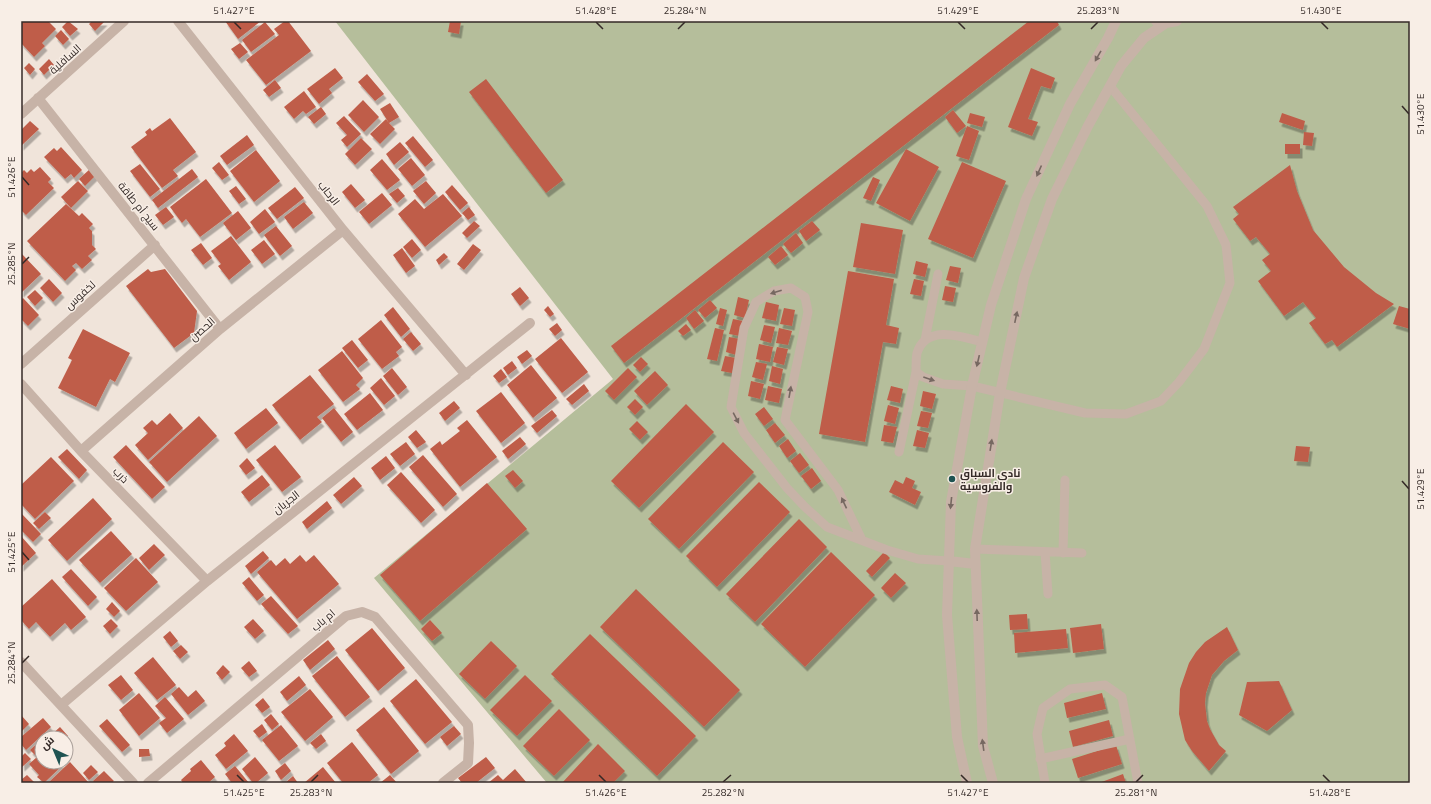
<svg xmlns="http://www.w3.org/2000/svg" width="1431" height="804" viewBox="0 0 1431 804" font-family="'Titillium Web',Cairo,sans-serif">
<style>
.green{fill:#b5be9b}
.building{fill:#bf5d49;filter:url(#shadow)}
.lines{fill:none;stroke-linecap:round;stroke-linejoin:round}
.service{stroke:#c7b3a7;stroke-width:9}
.minor{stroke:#c7b3a7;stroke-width:10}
.oneway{fill:#766861}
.ticks{fill:none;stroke:#342a27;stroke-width:1.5}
.poi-dot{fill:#1f5352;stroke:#f8eee6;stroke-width:1.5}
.labels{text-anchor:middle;stroke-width:3;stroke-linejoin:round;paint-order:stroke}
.street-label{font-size:11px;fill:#342a27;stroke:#f8eee6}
.poi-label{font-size:11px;font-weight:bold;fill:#342a27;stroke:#f8eee6;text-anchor:start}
.neatline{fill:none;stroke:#342a27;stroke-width:1.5}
.ticks-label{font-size:10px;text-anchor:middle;fill:#342a27}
</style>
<defs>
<filter id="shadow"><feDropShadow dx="2.5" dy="4.5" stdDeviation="0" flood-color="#0004"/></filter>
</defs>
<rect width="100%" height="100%" fill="#f0e4da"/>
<path class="green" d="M335,21H1410V783H547L374,578L613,379Z"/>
<path class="building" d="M21,21H48L56,29L42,43L45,46L34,57L21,43Z
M68,21L78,29L70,36L62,27Z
M92,21H105L95,31L89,24Z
M225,21H261L238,39Z
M285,21H288L311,51L266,85L246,60L279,35L274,29Z
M450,21H461L459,34L448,32Z
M1029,21H1057L1059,25L624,363L611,346Z
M265,22L275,34L251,52L242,40Z
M61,30L69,39L63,45L55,36Z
M240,43L248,52L239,59L231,49Z
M49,59L54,65L44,75L39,69Z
M29,63L35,69L30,75L24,68Z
M335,68L343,78L329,89L332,93L319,104L307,89Z
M1031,68L1055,78L1051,89L1041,86L1028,119L1038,122L1032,136L1008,127Z
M367,74L384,94L375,101L358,82Z
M486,79L563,180L546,193L469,92Z
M275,80L281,88L269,97L263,90Z
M304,91L316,107L306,114L303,111L294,119L284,107Z
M363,100L379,117L364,132L348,115Z
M390,103L399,117L389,123L395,129L380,144L370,134L386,119L389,123L380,109Z
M321,107L326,114L314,124L308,117Z
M953,110L966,126L957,133L945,117Z
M970,113L985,117L982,127L967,123Z
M1282,113L1305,121L1303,130L1279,122Z
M344,116L361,134L347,147L341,140L347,135L336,123Z
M170,118L196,152L173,170L178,176L162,188L131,147L147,135L145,132L150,128L152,131Z
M30,121L39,129L21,146V130Z
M967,126L979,131L969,160L956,156Z
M1304,132L1314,133L1312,146L1303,145Z
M247,135L254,145L227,165L220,156Z
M413,136L433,160L425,167L405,143Z
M361,138L372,149L355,165L345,154Z
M400,142L409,152L394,165L386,154Z
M1285,144H1300V154H1285Z
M61,147L82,170L74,178L71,174L65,179L44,157L54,148L57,151Z
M906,149L939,167L910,221L876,203Z
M256,150L280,181L254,202L230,171Z
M411,158L425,175L412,186L398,169Z
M382,159L400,180L387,190L370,170Z
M219,162L229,175L222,180L212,168Z
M962,162L1006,181L973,258L928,239Z
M140,164L160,189L150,197L130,171Z
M1290,165L1297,191L1313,230L1344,267L1376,293L1394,304L1337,347L1332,340L1325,344L1309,323L1316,318L1303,302L1284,316L1258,281L1271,271L1262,260L1270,254L1256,237L1250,241L1233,219L1239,214L1233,207Z
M40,167L51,179L48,182L54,188L26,215L21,210V173L24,170L27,173L31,169L34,172Z
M90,169L96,175L85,186L79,179Z
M192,169L198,177L158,208L152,200Z
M873,177L880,180L871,201L863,198Z
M206,179L232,213L200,237L186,219L182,223L170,207Z
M78,181L88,191L71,208L61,197Z
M426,181L436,193L424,204L413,191Z
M351,184L365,200L355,208L342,192Z
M452,185L468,203L460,210L445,192Z
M236,186L246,199L239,204L229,191Z
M295,187L304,198L277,219L268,208Z
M398,188L405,196L397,203L389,194Z
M382,193L392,205L369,224L359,212Z
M443,194L462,216L425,247L398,214L415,199L424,209Z
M304,202L313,213L293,229L284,217Z
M66,204L79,216L82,213L93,224L89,228L92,231V245L96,249L88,256L92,260L82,269L76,263L72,266L76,270L65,281L27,241Z
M166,207L174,217L163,225L155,215Z
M469,207L475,215L468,220L462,213Z
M265,209L275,222L259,234L250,222Z
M238,211L251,228L236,240L223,223Z
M474,221L480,226L467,238L462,233Z
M812,221L820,230L806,241L799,231Z
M861,223L903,230L895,274L853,267Z
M276,226L292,246L280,256L264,235Z
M796,233L803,243L791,253L783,244Z
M231,236L251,262L229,280L218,266L221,264L211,251Z
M412,239L421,250L412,258L403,247Z
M264,240L275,254L262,264L251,250Z
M201,243L212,258L203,265L191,250Z
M473,244L481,250L464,270L457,264Z
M781,246L788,255L775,265L768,257Z
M402,248L415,266L406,273L393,255Z
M21,253L41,274L21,293Z
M444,253L448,257L439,265L436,260Z
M916,261L928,264L925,277L913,274Z
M950,266L961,268L958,283L946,280Z
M148,269L151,272L165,269L197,311L194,333L174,348L126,286Z
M848,271L894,279L886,325L899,328L896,344L883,342L865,442L819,434Z
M49,279L62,293L53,302L40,288Z
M914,279L924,281L921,296L910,294Z
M945,286L956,288L953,302L942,300Z
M520,287L529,298L520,306L511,294Z
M35,290L43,298L35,306L27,297Z
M738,297L749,300L745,318L734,315Z
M23,298L39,315L28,326L21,319V300Z
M710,300L717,308L705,318L698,310Z
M766,302L779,305L776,321L762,318Z
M548,306L554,314L550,317L544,310Z
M1399,306L1410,309V329L1393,324Z
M393,307L410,329L401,337L384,315Z
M720,308L727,310L723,326L716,324Z
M784,308L795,310L792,326L780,324Z
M695,310L704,321L694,329L686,318Z
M733,319L743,321L740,336L729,334Z
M381,320L402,347L396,352L399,356L382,369L358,339Z
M557,323L562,330L555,336L549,329Z
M686,324L691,330L683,336L678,331Z
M764,325L775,327L771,343L760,340Z
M715,328L724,330L717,361L707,359Z
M779,328L792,331L788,345L776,343Z
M83,329L130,353L115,382L110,379L96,407L58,388L72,360L68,358Z
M411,332L421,344L413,351L403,339Z
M729,337L740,339L736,355L726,352Z
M561,338L588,372L562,393L535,359Z
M352,340L368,360L358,368L342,348Z
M759,344L773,347L770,362L756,359Z
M777,347L788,349L784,365L773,362Z
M527,350L532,356L522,364L517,357Z
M342,351L363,378L356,385L360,389L343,402L318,370Z
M725,356L736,358L732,373L721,371Z
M641,357L648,364L640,372L633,365Z
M512,361L517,368L508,375L503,368Z
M756,362L767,364L763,380L752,377Z
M531,365L557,398L533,418L507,385Z
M772,366L783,369L780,384L769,381Z
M392,368L407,387L398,395L383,376Z
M628,368L637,377L614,400L605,391Z
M501,369L507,377L499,383L493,376Z
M655,371L668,385L647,405L634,391Z
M310,375L334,404L317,417L322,422L300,440L272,405Z
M381,378L395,396L384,405L370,388Z
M751,381L764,384L760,399L748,396Z
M584,384L589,391L572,405L566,399Z
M768,386L782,389L779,403L765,400Z
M891,386L903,389L900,403L887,400Z
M923,391L936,394L932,409L920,406Z
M501,392L525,423L501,443L476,411Z
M370,393L383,410L357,430L344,414Z
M635,399L643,407L635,415L627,407Z
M454,401L460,408L445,421L439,413Z
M686,404L714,432L639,508L611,481Z
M888,405L899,408L895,424L884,421Z
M764,407L773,419L764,426L755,414Z
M266,408L278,423L246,449L234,433Z
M334,408L353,432L341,442L322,418Z
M552,410L557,416L537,433L531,426Z
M921,411L932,413L928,428L917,426Z
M170,413L183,428L148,460L135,445L148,433L143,428L152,420L157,425Z
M199,416L217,436L167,482L149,462Z
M467,420L497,457L460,487L430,449L440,441L442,445L460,431L457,428Z
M637,421L648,432L640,440L629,429Z
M775,423L785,435L775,443L766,430Z
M884,425L897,427L893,443L881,441Z
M416,430L426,442L417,448L408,437Z
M917,430L929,433L925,448L913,446Z
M520,437L526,444L508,459L502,451Z
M788,439L796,451L787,458L779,446Z
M406,442L415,454L400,466L390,454Z
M723,442L754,472L679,549L648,519Z
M126,445L165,487L152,499L113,457Z
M275,445L301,477L282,492L256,460Z
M1296,446L1310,447L1308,462L1294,461Z
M67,449L87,470L79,479L58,457Z
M800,453L809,465L799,473L790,461Z
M423,455L457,494L443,507L409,467Z
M386,456L395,468L380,480L371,468Z
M51,457L74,481L35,519L21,504V485Z
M247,458L255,468L246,475L239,466Z
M812,468L821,481L811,489L801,476Z
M513,470L523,481L515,488L505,476Z
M401,472L435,510L421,523L387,485Z
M262,475L270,485L249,502L241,492Z
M354,477L362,486L341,504L333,495Z
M906,477L915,481L912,488L921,492L915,505L889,492L895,480L903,484Z
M759,482L790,512L717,587L686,556Z
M487,483L527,529L420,621L380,575Z
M93,498L112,519L67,561L48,540Z
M327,501L332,508L307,529L302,522Z
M45,512L51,518L39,529L33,523Z
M21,513L41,534L33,542L21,530Z
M799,519L827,547L755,622L726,594Z
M111,531L132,554L100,583L79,560Z
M21,536L36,553L21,567Z
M154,544L165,555L149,570L139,558Z
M263,551L269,558L251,574L245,566Z
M831,552L875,595L805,667L761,624Z
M884,552L890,558L872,577L866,571Z
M300,555L306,562L314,555L339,584L297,619L257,572L271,560L276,566L285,558L290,564Z
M136,558L158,582L126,611L104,588Z
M71,569L97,597L88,606L62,577Z
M895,573L906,583L891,598L881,588Z
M249,577L264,595L257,601L242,583Z
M52,579L86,617L71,630L65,623L50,637L36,622L29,629L21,620V607Z
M636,589L740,690L704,727L600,627Z
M271,596L298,626L288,634L261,604Z
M112,602L120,611L114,617L106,609Z
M1027,614L1028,629L1010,630L1009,615Z
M111,619L118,626L110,634L103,626Z
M253,619L264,631L255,639L244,627Z
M430,620L442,633L432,641L421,629Z
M1101,624L1104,649L1073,653L1070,628Z
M1227,627L1238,650L1224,661L1212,675L1206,693L1205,703L1207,721L1210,729L1219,745L1226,751L1209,771L1192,751L1185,740L1179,714L1180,689L1189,663L1196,652L1205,642Z
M372,628L405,668L378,691L345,650Z
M1066,629L1068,648L1015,653L1014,633Z
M170,631L178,641L171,647L163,637Z
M590,634L696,736L657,776L551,674Z
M328,640L335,649L310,670L303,660Z
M491,641L517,666L485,699L459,674Z
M181,645L188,652L180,659L173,651Z
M337,656L370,697L345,717L312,676Z
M153,657L176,685L157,700L134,673Z
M249,661L257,671L249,677L241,668Z
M223,665L230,672L222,680L216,673Z
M121,675L133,690L121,700L108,685Z
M525,675L552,701L517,736L490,710Z
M299,676L306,685L287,701L280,692Z
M416,679L452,722L425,744L390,701Z
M1279,681L1292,710L1267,731L1239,715L1247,682Z
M179,687L188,697L196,690L205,701L188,715L171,694Z
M310,689L333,717L305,741L281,712Z
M139,693L160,718L139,736L119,710Z
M1102,693L1106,709L1067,718L1064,703Z
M165,697L184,719L167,733L159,723L166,718L155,706Z
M263,698L270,707L262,713L255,705Z
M384,707L419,751L391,774L356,730Z
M559,709L590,740L554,776L523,746Z
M271,714L279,724L272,730L264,720Z
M21,715L29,724L21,732Z
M43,718L51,727L26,750L21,744V737Z
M107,719L130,745L122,752L99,726Z
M1109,720L1113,736L1073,747L1069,731Z
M262,724L267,732L259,738L253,731Z
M281,725L298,746L279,761L262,740Z
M454,726L461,734L447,746L440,737Z
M60,727L68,736L66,738H53L50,736Z
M234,734L248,751L226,769L215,755L226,746L224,743Z
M321,734L326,741L316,749L310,743Z
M42,739V762L65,763L44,783L37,777L39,775L29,764L37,757L30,750Z
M352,742L378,775L368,783H343L327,763Z
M598,744L625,771L613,783H562Z
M1116,745L1122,764L1078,778L1072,759Z
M139,749H149L150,756L139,757Z
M25,753L31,759L22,767L21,757Z
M255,757L268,773L256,783H253L242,769Z
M486,757L495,768L476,783H462L458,778Z
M201,760L215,777L208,783H183L181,780L191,771L190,769Z
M70,762L89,783H48Z
M285,763L291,771L281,780L275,771Z
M91,765L98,772L89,780L83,773Z
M235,766L249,783H232L225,774Z
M323,767L336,783H304Z
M515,769L527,783H488L498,775L503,780Z
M104,771L114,781L111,783H94L93,781Z
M1123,774L1126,783H1099Z
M27,775L35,783H21V780Z
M390,775L397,783H380Z
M293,776L298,783H285Z"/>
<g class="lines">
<path class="service" d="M925,340L938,274
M982,342C961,336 926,324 917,353C916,358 916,366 916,372L923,377L943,384L972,386L1085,413L1126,414L1161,401L1179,382L1204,349L1230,283L1226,245L1207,206L1110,86
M899,452L916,372
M861,538L838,490L785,420L808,312L805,297L791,288L774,291L756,302L744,328L731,407L744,433L787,488L805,507L827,527L887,550L918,559L949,561
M975,549L1082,553
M1045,552L1048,594
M1063,553L1065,480
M1040,759L1130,739
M1045,783L1037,734L1043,708L1070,689L1105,685L1122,697L1138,783"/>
<path class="minor" d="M178,21L343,230L466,375
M1156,21L1166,23L1177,21
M38,98L220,329
M21,114L124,21
M21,364L155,245
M21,384L81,451L207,581
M81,451L220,329L343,230
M949,561L975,564
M21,662L133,783
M61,705L207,581L530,323
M148,783L346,616L362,612L375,617L468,725L469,743L468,763L443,783
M967,783L957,737L947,615L951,502L972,386L991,305L1026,199L1070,104L1108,38L1116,21
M993,783L983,746L975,549L1000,393L1024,278L1052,199L1088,126L1121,66L1144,38L1166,23"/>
</g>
<defs><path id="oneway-solid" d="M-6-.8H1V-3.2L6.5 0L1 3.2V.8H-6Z"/></defs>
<g class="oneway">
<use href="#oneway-solid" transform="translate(1098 56) rotate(120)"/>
<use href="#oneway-solid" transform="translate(1039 171) rotate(114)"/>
<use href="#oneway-solid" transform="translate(776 292) rotate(162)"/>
<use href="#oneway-solid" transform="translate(1016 317) rotate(-78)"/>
<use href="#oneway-solid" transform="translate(978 361) rotate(103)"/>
<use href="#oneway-solid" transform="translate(929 379) rotate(19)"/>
<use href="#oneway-solid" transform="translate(790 392) rotate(-80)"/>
<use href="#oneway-solid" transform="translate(736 418) rotate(62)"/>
<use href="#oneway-solid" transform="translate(991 445) rotate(-81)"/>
<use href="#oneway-solid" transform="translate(844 503) rotate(-115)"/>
<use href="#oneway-solid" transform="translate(951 503) rotate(96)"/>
<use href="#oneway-solid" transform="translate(977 615) rotate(-92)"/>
<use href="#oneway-solid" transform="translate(983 745) rotate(-98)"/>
</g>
<path class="ticks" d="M234,22L241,29M596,22L603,29M958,22L965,29M1321,22L1328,29M678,29L685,22M1091,29L1098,22M1402,106L1409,114M22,177L29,185M22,264L29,257M1402,481L1409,489M22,552L29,560M22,663L29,656M237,775L244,782M599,775L606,782M961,775L968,782M1323,775L1330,782M311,782L318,775M723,782L731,775M1136,782L1143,775"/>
<circle class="poi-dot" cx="952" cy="479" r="4"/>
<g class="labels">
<g class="street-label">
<text transform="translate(65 59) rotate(-42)" y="4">السافلية</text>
<text transform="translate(329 193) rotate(52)" y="4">الرحاب</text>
<text transform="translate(139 206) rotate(51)" y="4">سيج أم طاقة</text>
<text transform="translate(80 295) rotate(-42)" y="4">لخفوس</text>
<text transform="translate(202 329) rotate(-41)" y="4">الحصن</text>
<text transform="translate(121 475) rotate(46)" y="4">ذرب</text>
<text transform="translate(286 502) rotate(-38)" y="4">الجريان</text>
<text transform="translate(323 620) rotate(-40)" y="4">ام باب</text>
</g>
<g class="poi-label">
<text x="960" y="477">نادي السباق<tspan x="960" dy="13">والفروسية</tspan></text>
</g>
</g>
<rect width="1431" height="804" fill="none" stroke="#f8eee6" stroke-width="44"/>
<g transform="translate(54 750) rotate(316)"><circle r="19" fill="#f8eee6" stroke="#aaa09a"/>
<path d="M0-3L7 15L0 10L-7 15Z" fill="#1f5352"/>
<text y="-6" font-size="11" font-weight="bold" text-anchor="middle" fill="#342a27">ش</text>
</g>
<rect x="22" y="22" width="1387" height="760" class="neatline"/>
<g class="ticks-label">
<text x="234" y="14">51.427°E</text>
<text x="596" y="14">51.428°E</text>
<text x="685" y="14">25.284°N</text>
<text x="958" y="14">51.429°E</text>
<text x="1098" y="14">25.283°N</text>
<text x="1321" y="14">51.430°E</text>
<text transform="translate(1420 114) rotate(-90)" y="4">51.430°E</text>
<text transform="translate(11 177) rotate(-90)" y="4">51.426°E</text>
<text transform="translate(11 264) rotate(-90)" y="4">25.285°N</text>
<text transform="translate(1420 489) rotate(-90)" y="4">51.429°E</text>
<text transform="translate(11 552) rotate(-90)" y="4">51.425°E</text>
<text transform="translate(11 663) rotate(-90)" y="4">25.284°N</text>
<text x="244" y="796">51.425°E</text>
<text x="311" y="796">25.283°N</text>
<text x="606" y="796">51.426°E</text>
<text x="723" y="796">25.282°N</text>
<text x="968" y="796">51.427°E</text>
<text x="1136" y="796">25.281°N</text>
<text x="1330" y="796">51.428°E</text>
</g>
</svg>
